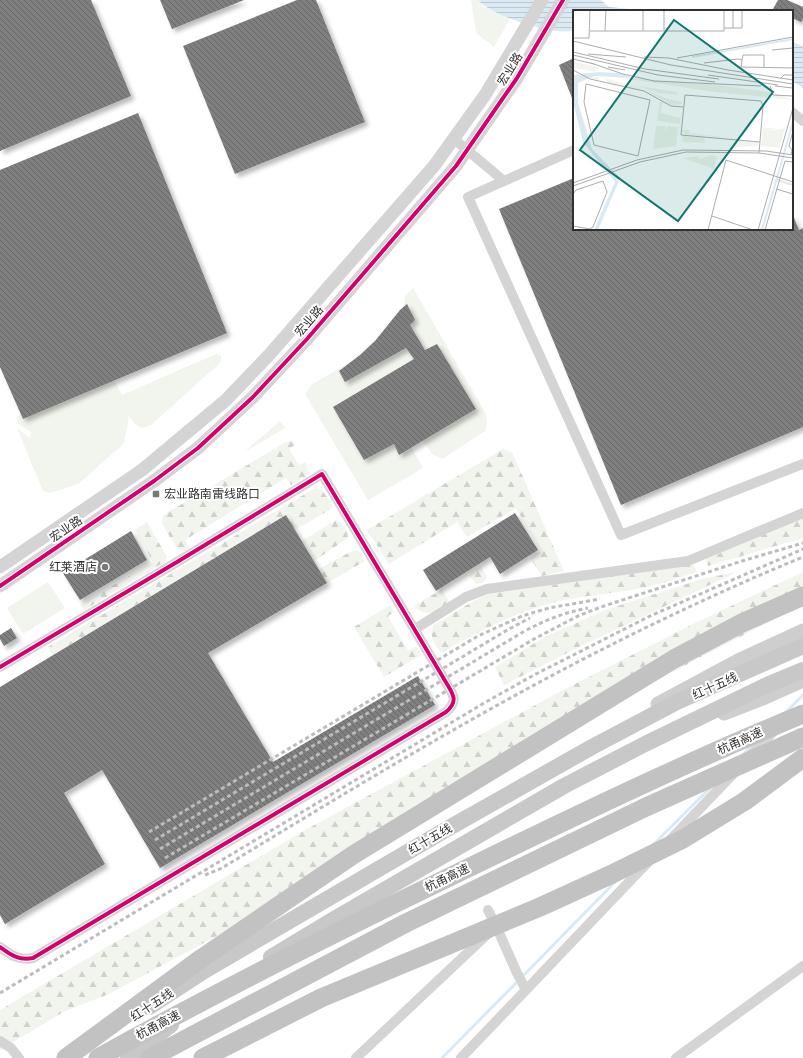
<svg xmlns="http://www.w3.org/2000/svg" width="803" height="1058" viewBox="0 0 803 1058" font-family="'Fira Sans Condensed','Noto Sans SC',sans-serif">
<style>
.green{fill:#f1f5ed}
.forest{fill:url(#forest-firs)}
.water{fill:url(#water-rules)}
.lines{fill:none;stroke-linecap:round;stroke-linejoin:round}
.stream{stroke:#dbe9f2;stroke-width:3}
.building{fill:url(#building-back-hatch);filter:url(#shadow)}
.minor{stroke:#d4d4d4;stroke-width:10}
.tertiary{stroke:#d4d4d4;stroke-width:13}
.secondary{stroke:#cecece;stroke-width:15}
.primary{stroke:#c8c8c8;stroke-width:16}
.motorway{stroke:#c2c2c2;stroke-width:19}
.rail{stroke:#bcbcbc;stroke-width:3;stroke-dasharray:4 3;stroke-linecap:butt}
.motorway-bridge{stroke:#c2c2c2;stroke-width:19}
.cycleway-casing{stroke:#fff;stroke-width:6}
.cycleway{stroke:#d6006c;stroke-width:4}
.poi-dot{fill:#787878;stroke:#fff;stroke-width:1.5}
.labels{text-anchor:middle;stroke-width:4;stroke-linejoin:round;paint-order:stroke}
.street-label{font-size:12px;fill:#303030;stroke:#fff}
.poi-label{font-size:12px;fill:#303030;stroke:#fff;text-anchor:start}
.inset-river{fill:none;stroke:#dbe9f2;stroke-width:2}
.inset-road{fill:none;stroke:#acacac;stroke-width:1}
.view{fill:#0f766e;fill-opacity:0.15;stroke:#0f766e;stroke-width:2}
.inset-edge{fill:none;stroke:#303030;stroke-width:2}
</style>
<defs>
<pattern id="forest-firs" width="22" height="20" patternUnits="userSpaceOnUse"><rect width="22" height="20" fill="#f1f5ed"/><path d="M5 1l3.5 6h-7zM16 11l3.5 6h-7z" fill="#cfd2cc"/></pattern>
<pattern id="water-rules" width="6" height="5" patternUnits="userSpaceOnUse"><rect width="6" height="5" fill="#dbe9f2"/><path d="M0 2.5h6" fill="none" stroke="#bcc8d0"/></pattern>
<pattern id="building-back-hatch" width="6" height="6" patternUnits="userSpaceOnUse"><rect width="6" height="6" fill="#7f7f7f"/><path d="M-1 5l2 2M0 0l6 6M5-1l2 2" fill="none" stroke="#686868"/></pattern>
<filter id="shadow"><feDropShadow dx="3.5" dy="3.5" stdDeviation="2" flood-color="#0004"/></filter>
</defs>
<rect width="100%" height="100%" fill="#fff"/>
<path class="green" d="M471,0H478L482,6L510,19L494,47L476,33Z
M413,288L486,414L487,423L485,431L442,459L432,454L420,436L409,443L423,468L368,500L305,394L311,385L352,361L403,314L405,296Z
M216,354L221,356V362L151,425L142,428L135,424L129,416L124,443L83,480L78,484L50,493L43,491L17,428L30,438L31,432L19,424L16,418L21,414L23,419L114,380L122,395Z
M48,582L65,608L23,634L7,608Z"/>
<path class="forest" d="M280,421L285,428L244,452Z
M291,441L296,444L289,449L299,465L306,462L308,470L307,476L291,485L286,478L185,540L189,548L184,551L178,550L162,524V517L165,514L284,443Z
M503,449L512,452L564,571L542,576L530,558L541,551L516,508L467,537L457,522L389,564L367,530Z
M315,488L321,489L332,504L331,509L295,530L286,515L53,655L48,647Z
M803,518V538L708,566L706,559Z
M336,520C343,523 348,531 348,538L314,561L302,541Z
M147,522L167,557L163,563L84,610L81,604L153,562L135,530Z
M358,550L365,561L327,583L319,569L350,552Z
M693,564L697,572C680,577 664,583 647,587C615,594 580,595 548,604C509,615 476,633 441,653C433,642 429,638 434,625L475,600L490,594Z
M481,566L487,577L483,583L476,584L469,575Z
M737,572L579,647L504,685L495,667L543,638L605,610L705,578Z
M803,572V586L800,588L796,608L609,705L278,903L109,994L65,1011L0,1050V1010L307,829L565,689L695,623Z
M442,589L450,603C437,611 427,619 414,606Z
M390,605L394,612L388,616L408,651L416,647L421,655L384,677L354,627Z"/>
<path class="water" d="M478,0H601L609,7L651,11H574V31C569,31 563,32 558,31C539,29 490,15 478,0Z
M792,42L803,46V88L792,81Z"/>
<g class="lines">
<path class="stream" d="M786,712L803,695
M743,754L754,744
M653,845L710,788
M522,977L616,881
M442,1058L518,981"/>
</g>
<path class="building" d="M0,0H91L131,96L0,151Z
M160,0H244L172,29Z
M297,0H316L365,122L235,174L183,46Z
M778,0H787L803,7V19L801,22L792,18V11H777L773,9Z
M574,58V103L559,65Z
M138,113L227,333L23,419L0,367V170Z
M574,178V229H792V213L799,230L803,228V427L621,505L499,209Z
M407,304L415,320L410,325L425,350L437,344L476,409L399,455L394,444L364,460L333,407L414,359L406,348L345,382L339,371L360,355L375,341L400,310Z
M515,513L538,550L500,574L490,557L436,591L423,570Z
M286,515L327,583L208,653L273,762L418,676L435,705L160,868L102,770L64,793L105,864L5,924L0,915V687Z
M131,531L147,560L80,600L63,573Z
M11,628L17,638L4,646L0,639V635Z"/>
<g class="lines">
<path class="minor" d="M792,112L803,121
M454,139L504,181
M574,150L468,197L621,535L803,464
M415,629L466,597L487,589L688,561L803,513
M0,667L177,562L322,474L444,679C452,693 460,700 446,712L33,958C19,961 11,955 0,947
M750,756L774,731
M670,840L734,773
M496,926L517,973L526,990
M0,1041L11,1048L19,1058
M356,1058L496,926L488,910
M461,1058L649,861
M676,1058L803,966"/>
<path class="tertiary" d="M0,567L142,470L226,400L269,355L434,166L485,95L542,0
M0,586L154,481L198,448L253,397L307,339L456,166L517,78L563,0"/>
<path class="secondary" d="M658,704L738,661L803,631
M724,713L765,697L803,680"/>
<path class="primary" d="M271,957L334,919L564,786L645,744L767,685L803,670
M149,1007L204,971L447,829L592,747L677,702L803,646
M128,1058L171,1025"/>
<path class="motorway" d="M66,1058L202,958L353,855L674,659L742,623L803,596"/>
<path class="rail" d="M149,832L478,636L522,616L549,608L600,599
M155,840L509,629L530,618
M160,849L523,632C545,620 563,613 588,608
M165,858L534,639L578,616L601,607L742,561L803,543
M205,875L222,868C322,807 422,746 525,690C615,641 708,596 803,557
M0,993L484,703L534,675L650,616L803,549"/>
<path class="motorway-bridge" d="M98,1058C218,991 342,929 466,869C577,815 689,761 803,714
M150,1058L406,923L646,807L803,737
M203,1058L321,998L540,907L610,875L683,839L745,801L803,758"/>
<g class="cycleway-casing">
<path id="cycleway" d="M0,586L154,481L198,448L253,397L307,339L456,166L517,78L563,0
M0,667L177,562L322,474L444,679C452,693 460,700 446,712L33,958C19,961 11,955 0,947"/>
</g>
<use href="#cycleway" class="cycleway"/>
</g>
<g class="poi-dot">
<rect x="152" y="490" width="8" height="8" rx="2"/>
<circle cx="105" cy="567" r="4"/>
</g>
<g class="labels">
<g class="street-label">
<text transform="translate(510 69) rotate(-58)" y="4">宏业路</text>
<text transform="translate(309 321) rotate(-49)" y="4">宏业路</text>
<text transform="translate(66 529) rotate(-34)" y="4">宏业路</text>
<text transform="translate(715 686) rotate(-24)" y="4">红十五线</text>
<text transform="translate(740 741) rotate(-24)" y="4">杭甬高速</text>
<text transform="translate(430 839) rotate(-30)" y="4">红十五线</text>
<text transform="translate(447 878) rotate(-26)" y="4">杭甬高速</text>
<text transform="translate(152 1005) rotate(-33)" y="4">红十五线</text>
<text transform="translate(158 1025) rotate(-28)" y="4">杭甬高速</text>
</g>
<g class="poi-label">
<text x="164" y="498">宏业路南雷线路口</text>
<text x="97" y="571" text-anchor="end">红莱酒店</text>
</g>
</g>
<g transform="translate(573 10)">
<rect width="220" height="220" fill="#fff"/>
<path d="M83,116H92L93,121L95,116L105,117L103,136L80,139ZM138,145L144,147L141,159L110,148L125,146L127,149Z" fill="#f1f5ed"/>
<path d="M0,51L27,58L22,59V62L3,58L2,61ZM36,66L152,76L202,83L220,90L142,82ZM15,67H28L69,79L33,72V69L26,67L25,70ZM66,76L104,82V85L85,83ZM71,79L92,88L109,92V94L98,95ZM87,91L90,92L87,103L108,108L107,114L84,111ZM190,118H203L196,121L212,118L206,138L188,136ZM109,120H116V123L157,128L112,124ZM109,126L131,127L132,133L110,132ZM163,130L184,132L185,136L163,137Z" fill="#f1f5ed"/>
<path d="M25,62L47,63L60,68L21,66L5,73V93L19,139L47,168L25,220H21L42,172L10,132L0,92V65Z" fill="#dbe9f2"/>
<path class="inset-river" d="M119,47L220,29M204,170L220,175M189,220L220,112"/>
<path class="inset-road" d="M91,0V21M151,18H169V0M160,18V0M17,21H151V0M32,21L33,0M70,21V0M0,28H16L17,0M0,31L98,55L220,74M199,40L220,38M0,42L72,59L146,69M15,44L53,47M0,45L85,65L142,72M71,47L96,48L155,60L220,70M104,48L220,27M0,49L21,54M169,50L170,45H191V57M18,53L50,64L81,71L188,76M131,53L165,49L169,50L168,57L220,58M35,57L52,60M0,60L17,69L71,81L98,96L110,97M135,65L205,75M208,68L211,65H220M13,74L77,90L65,146L21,135L11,92ZM197,76L200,85L220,86M202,76L220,78M186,143L190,96L188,91L112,85L108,125L187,132M218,145L219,140L216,136L220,121M0,173L64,150L110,140L193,141L220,145M0,176L67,152L113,142L186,143L220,148M203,179L220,184M0,184L3,180L30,171L34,182L20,217L17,219L0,216M139,206L180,220M135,220L153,150L220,172M185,220L220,98M192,220L212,151L220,152"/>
<path class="view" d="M101,10L200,82L105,211L7,140Z"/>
<rect width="220" height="220" class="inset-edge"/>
</g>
</svg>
